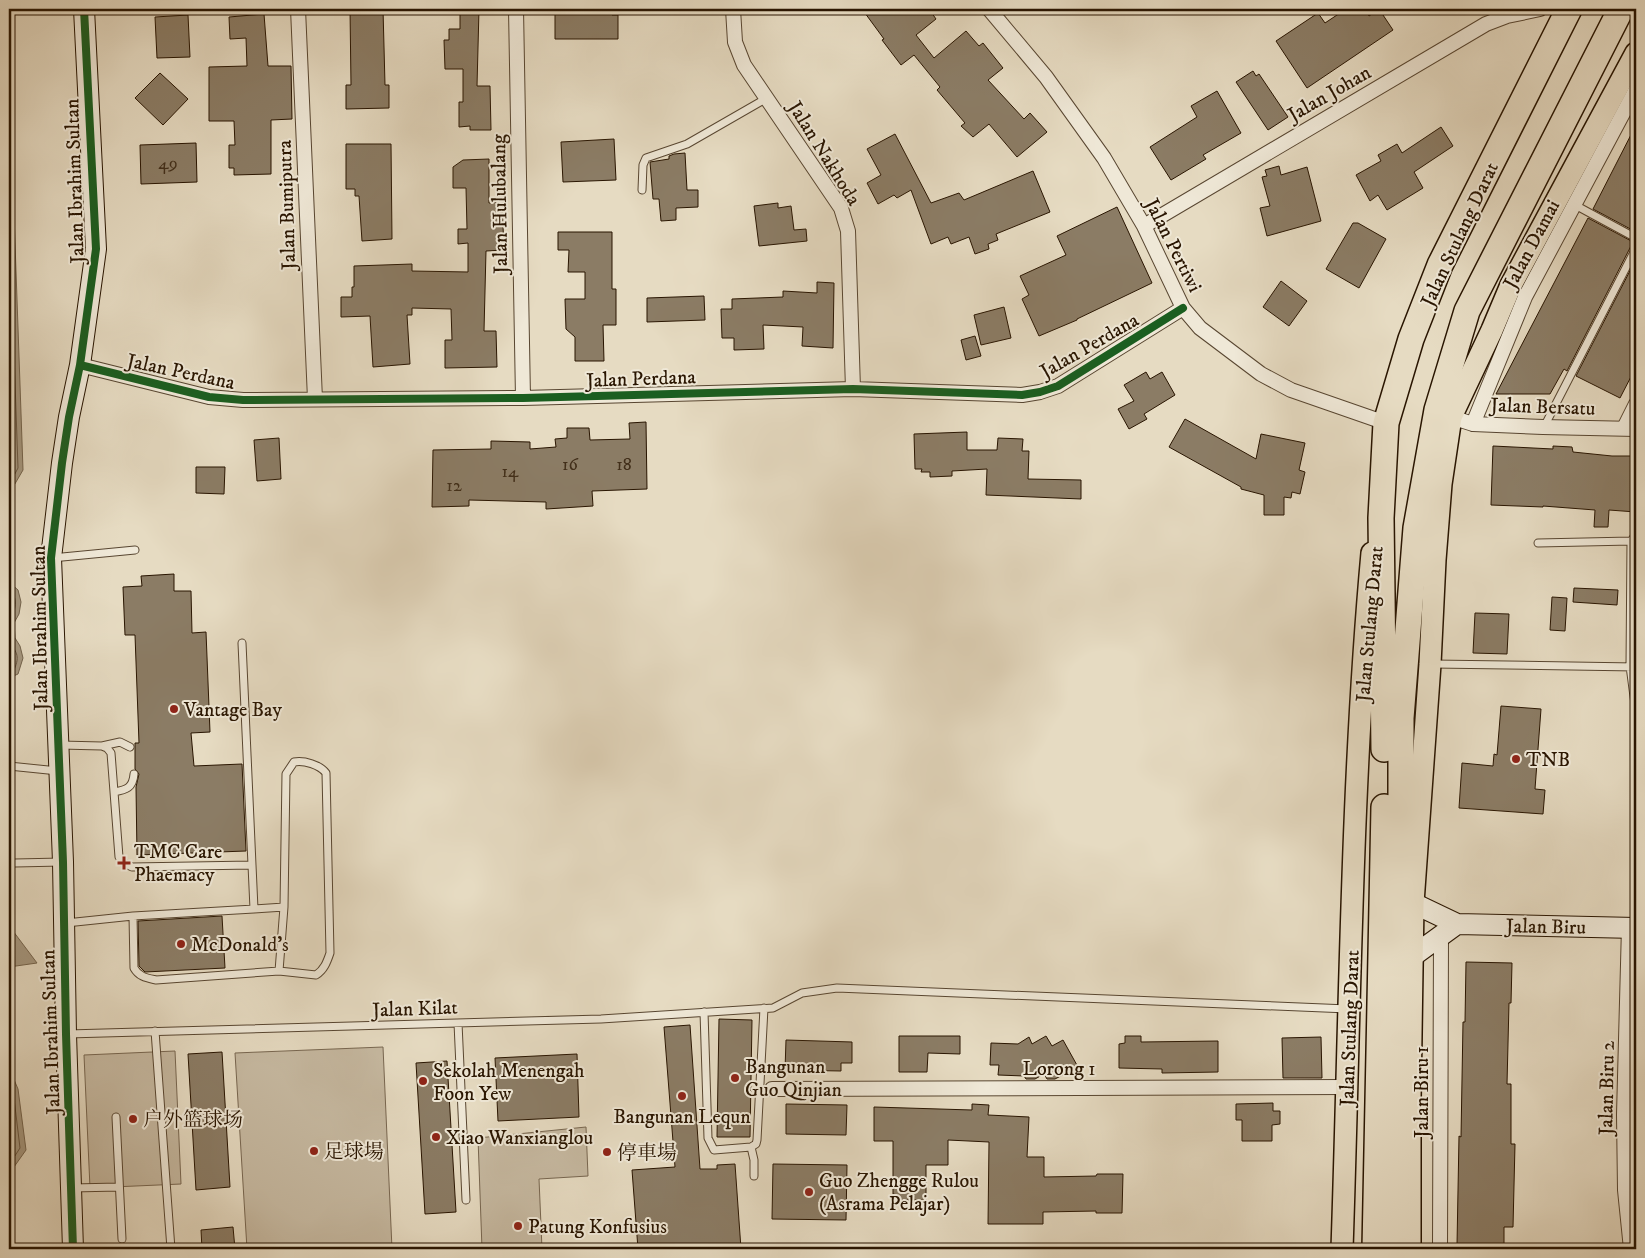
<svg xmlns="http://www.w3.org/2000/svg" width="1645" height="1258" viewBox="0 0 1645 1258" font-family="'IM FELL DW Pica','Noto Serif SC',serif">
<style>
.green{fill:#c6b9a1;stroke:#786751}
.water{fill:#a69880;stroke:#74644d}
.lines{fill:none;stroke-linecap:round;stroke-linejoin:round}
.shore{stroke:#685640;stroke-width:1}
.building{fill:#8b7c65;stroke:#291501}
.lane-casing{stroke:#584631;stroke-width:9}
.street-casing{stroke:#584631;stroke-width:16}
.secondary-casing{stroke:#291501;stroke-width:22}
.primary-casing{stroke:#291501;stroke-width:24}
.highway-casing{stroke:#291501;stroke-width:28}
.lane{stroke:#efe8d7;stroke-width:7}
.street{stroke:#efe8d7;stroke-width:14}
.secondary{stroke:#efe8d7;stroke-width:20}
.primary{stroke:#e6dbc2;stroke-width:21}
.highway{stroke:#e6dbc2;stroke-width:25}
.cycleway-casing{stroke:#efe8d7;stroke-width:11}
.cycleway{stroke:#1b5e20;stroke-width:8}
.poi-dot{fill:#8f2418;stroke:#efe8d7;stroke-width:2}
.labels{text-anchor:middle;stroke-width:4;stroke-linejoin:round;paint-order:stroke}
.number-label{font-size:18px;fill:#422f1a}
.street-label{font-size:20px;fill:#291501;stroke:#efe8d7}
.poi-label{font-size:20px;fill:#291501;stroke:#efe8d7;text-anchor:start}
</style>
<rect width="100%" height="100%" fill="#e6dbc2"/>
<filter id="stains"><feTurbulence type="fractalNoise" baseFrequency=".004" numOctaves="4"/><feColorMatrix values="0 0 0 0 .2 0 0 0 0 .09 0 0 0 0 .02 0 0 0 .5 -.17"/></filter>
<radialGradient id="worn" r=".72"><stop offset=".6" stop-color="#630" stop-opacity="0"/><stop offset="1" stop-color="#630" stop-opacity=".3"/></radialGradient>
<path class="green" d="M383,1047L392,1249H247L235,1053Z
M175,1051L181,1184L90,1188L84,1055Z
M586,1127L588,1176L539,1179L542,1249H482L478,1138Z"/>
<path class="water" d="M9,72L23,470L9,494Z
M9,582L18,590L21,602L19,614L14,623L15,638L20,646L23,658L18,674L9,678Z
M9,926L10,927L37,963L9,967Z
M9,1068L18,1089L26,1150L9,1174Z"/>
<g class="lines">
<path class="shore" d="M9,209L18,468L9,485
M9,380L12,466L9,472
M9,588C26,607 3,620 10,640C15,653 21,654 14,670L9,673
M9,1080L13,1090L20,1148L9,1165
M9,1106L14,1146L9,1154"/>
</g>
<path class="building" d="M350,9H383L385,85H389V108L346,109V85H351Z
M460,9H479L477,86H490L491,130H470V126L459,127V102H463V69H445L444,40H449V29H460Z
M555,9H612V15H618V39H555Z
M862,9H929L936,19L916,35L934,58L966,31L979,46L983,43L1003,68L988,80L1024,119L1030,113L1047,132L1017,157L989,124L973,137L961,126L965,123L937,90L940,87L914,55L901,65L882,40L884,39Z
M1346,9H1365L1369,16L1379,9L1393,30L1307,88L1276,41L1318,13L1325,23Z
M264,14L268,66H291L292,119L271,120V174L234,175V168H229V145H235L234,121H209V67L247,66L246,38L230,39L229,17Z
M188,15L190,57L157,58L155,17Z
M1253,71L1256,76L1259,74L1288,117L1268,130L1236,82Z
M160,73L188,99L163,125L135,98Z
M1217,91L1241,133L1203,155L1206,159L1171,180L1150,147L1197,117L1191,106Z
M1636,125V232L1593,209Z
M1441,127L1453,146L1414,172L1423,188L1387,210L1378,195L1370,201L1356,175L1381,161L1378,155L1397,144L1402,153Z
M895,134L931,203L959,193L964,200L1033,171L1050,212L996,234L998,240L988,244L989,249L975,254L969,237L951,244L948,237L931,244L911,190L897,198L894,195L878,204L867,183L881,175L867,149Z
M614,139L616,180L563,182L561,142Z
M196,143L197,182L141,184L140,145Z
M346,144H391L392,239L362,241L359,196H355V189H346Z
M685,153L687,190H698V207L676,208V220L661,221L659,199H653L650,162L669,159V156L674,154Z
M489,159V203L502,202L504,250L486,251L484,331H496L497,367L445,368V340H452L451,309L412,308V315H407L410,364L373,367L370,316L341,317V297H352V287H354V266L412,264V271L468,272V243L458,244V229H467L466,188H453V167L463,160Z
M1279,166L1281,175L1307,167L1321,221L1267,236L1260,208L1270,206L1262,177L1267,176L1265,170Z
M778,203V208L791,206L794,230L806,229L807,241L759,246L754,206Z
M1117,207L1152,283L1077,319V320L1039,336L1022,299L1029,295L1020,276L1066,255L1057,236Z
M1588,218L1635,243L1631,246L1567,371L1564,369L1550,394H1496Z
M1353,223H1358L1386,239L1359,288L1326,269Z
M558,232H612V289H616V325H603L604,361H575V337L566,329L565,299H585V272H568L569,250H558Z
M1636,259V367L1620,398L1576,376Z
M1281,281L1307,301L1289,326L1263,307Z
M817,282L834,283L833,348L802,346L803,327L763,325L764,349L734,350V338H722L721,309H732V299L783,297V291L817,293Z
M704,296L705,320L647,322V298Z
M1004,307L1011,338L981,345L974,315Z
M975,336L981,356L966,360L961,340Z
M1146,372L1150,379L1162,372L1175,395L1144,414L1147,419L1129,429L1118,409L1134,401L1124,385Z
M1185,419L1256,459L1261,434L1305,443L1299,470L1305,472L1300,494L1292,492L1291,498L1284,497V515H1264V495L1241,489V487L1169,447Z
M646,422L647,489L592,491L593,506L546,509V502L469,500V506L432,507L433,450L491,449V441L530,442V449L556,447L555,439L567,438V428H589L590,440L630,439L629,423Z
M967,432V450H997L998,438L1023,439L1022,451H1029L1028,479L1081,480V499L986,495L987,469L952,471V476L930,477V472H921L922,469H915L914,434Z
M279,438L281,479L257,481L254,440Z
M1493,446L1553,449V446L1572,447L1573,452L1612,456H1636V512L1609,510L1608,527H1594L1595,510L1543,506V507L1491,505Z
M196,467H225L224,494L196,493Z
M174,574V591H191L192,633L206,632L210,732L191,733L194,766L242,764L246,851L137,855L136,787L139,774L135,769V743H139L135,635H125L123,587L142,586L141,576Z
M1574,588L1618,590L1617,605L1573,602Z
M1552,597L1567,598L1565,631L1550,630Z
M1475,613L1509,614L1507,654L1473,653Z
M1501,706L1541,709L1535,789L1545,790L1543,814L1459,808L1462,763L1493,766L1494,754L1497,755Z
M222,916L225,968L145,972L139,966L138,921Z
M1466,962L1512,963L1511,1003H1509L1507,1084H1511V1144H1515L1513,1227H1504V1246L1457,1245L1459,1136L1461,1137L1463,1022H1465Z
M719,1019L752,1020L750,1137H717Z
M690,1025L700,1169H717V1165L735,1164L741,1249H638L632,1170L675,1167L664,1027Z
M899,1036H960V1054L928,1053L927,1072H899Z
M1046,1036L1052,1046L1063,1040L1078,1067L1055,1079H1047L1044,1074L1035,1079H1026L1024,1076L998,1075L999,1065H990L991,1043L1018,1044L1029,1037L1032,1044Z
M1125,1036H1141V1042L1218,1041V1072L1162,1073V1069L1119,1068V1044L1125,1043Z
M1321,1037L1322,1078H1283L1282,1038Z
M786,1040L852,1042V1063H841V1071L785,1070Z
M222,1052L230,1187L196,1190L188,1054Z
M577,1054L579,1117L498,1121L495,1058Z
M447,1061L456,1212L425,1214L416,1063Z
M1273,1103V1111H1280V1124L1272,1125V1141H1242V1120H1236V1104Z
M786,1104L847,1105L846,1135L786,1134Z
M972,1104L989,1105L988,1115L1029,1117L1027,1157H1044V1177L1096,1176L1097,1174H1123L1122,1213H1096V1211L1043,1212V1224H988L989,1142L948,1140V1165H926V1200H898V1195L893,1194V1141H874V1107L972,1110Z
M773,1164L847,1165L846,1220L772,1219Z
M233,1227L235,1249H202L201,1230Z"/>
<g class="lines">
<g class="lane-casing">
<path id="lane" d="M642,190L643,165L646,158L687,144L767,98
M1575,205L1636,238
M1544,427L1636,248
M1631,541L1630,666L1636,712
M1538,543L1631,541L1636,534
M52,558L135,550
M1433,664L1636,667
M60,745L102,746L120,742L130,747
M102,746L107,748L111,753L119,857L124,863L132,867L252,865L242,643
M9,766L58,771
M114,792C126,790 133,788 134,774
M15,863L62,862
M254,909L284,907
M133,916L134,968C139,977 147,978 156,980L279,971L316,975C324,970 327,962 330,953L326,773C320,765 304,760 294,762L286,774L284,907L279,971
M66,923L133,916L254,909L252,865
M704,1012L708,1138L714,1150L751,1147L754,1160V1176
M458,1023L466,1200
M155,1031L171,1249
M68,1034L601,1019L773,1008L802,993L837,988L1348,1009
M116,1117L122,1239
M751,1147L756,1144L757,1140L764,1008
M72,1188L119,1187"/>
</g>
<g class="street-casing">
<path id="street" d="M298,9L315,399
M516,9L523,398
M733,9L735,42L744,65L841,208L848,231L853,389
M989,9L1046,77L1104,158L1144,226L1183,308L1200,328L1261,374L1291,390L1386,423
M1144,226L1486,24L1507,16L1540,9
M80,365L209,397L243,400L523,398L853,389L1022,395L1040,392L1058,386L1183,308
M1451,417L1473,424L1543,427L1636,429
M1473,424L1525,297L1636,89
M1624,428L1636,404
M1629,927L1624,1115L1625,1190L1631,1249
M772,1089L1347,1087
M1440,1249L1441,936"/>
</g>
<g class="secondary-casing">
<path id="secondary" d="M1413,903L1457,924L1636,928
M1413,956L1457,924
M73,1249L66,1034L63,862L51,558L62,463L69,417L80,365L96,249L84,9"/>
</g>
<g class="primary-casing">
<path id="primary" d="M1342,1249C1350,1017 1351,784 1372,553
M1410,1249V1100L1413,903L1430,664L1435,560L1441,484L1451,417L1492,330L1511,285L1636,53"/>
</g>
<g class="highway-casing">
<path id="highway" d="M1384,749L1381,518L1386,423L1411,339L1440,265L1569,9
M1375,1249L1384,807
M1395,1249L1401,868V718L1416,528L1437,410L1467,311L1621,9"/>
</g>
<use href="#lane" class="lane"/>
<use href="#street" class="street"/>
<use href="#secondary" class="secondary"/>
<use href="#primary" class="primary"/>
<use href="#highway" class="highway"/>
<g class="cycleway-casing">
<path id="cycleway" d="M80,365L209,397L243,400L523,398L853,389L1022,395L1040,392L1058,386L1183,308
M73,1249L66,1034L63,862L51,558L62,463L69,417L80,365L96,249L84,9"/>
</g>
<use href="#cycleway" class="cycleway"/>
</g>
<g class="poi-dot">
<circle cx="174" cy="709" r="5"/>
<circle cx="1516" cy="759" r="5"/>
<path d="M121.5 855.5h5v5h5v5h-5v5h-5v-5h-5v-5h5z"/>
<circle cx="181" cy="944" r="5"/>
<circle cx="735" cy="1078" r="5"/>
<circle cx="423" cy="1081" r="5"/>
<circle cx="682" cy="1096" r="5"/>
<circle cx="133" cy="1119" r="5"/>
<circle cx="436" cy="1137" r="5"/>
<circle cx="314" cy="1151" r="5"/>
<circle cx="607" cy="1152" r="5"/>
<circle cx="809" cy="1192" r="5"/>
<circle cx="518" cy="1226" r="5"/>
</g>
<g class="labels">
<g class="number-label">
<text x="168" y="169">49</text>
<text x="570" y="470">16</text>
<text x="624" y="470">18</text>
<text x="510" y="477">14</text>
<text x="454" y="491">12</text>
</g>
<g class="street-label">
<text transform="translate(1329 93) rotate(-30)" y="7">Jalan Johan</text>
<text transform="translate(825 153) rotate(58)" y="7">Jalan Nakhoda</text>
<text transform="translate(74 181) rotate(-92)" y="7">Jalan Ibrahim Sultan</text>
<text transform="translate(499 204) rotate(-91)" y="7">Jalan Hulubalang</text>
<text transform="translate(286 205) rotate(-92)" y="7">Jalan Bumiputra</text>
<text transform="translate(1459 234) rotate(-65)" y="7">Jalan Stulang Darat</text>
<text transform="translate(1531 244) rotate(-62)" y="7">Jalan Damai</text>
<text transform="translate(1174 245) rotate(63)" y="7">Jalan Pertiwi</text>
<text transform="translate(1089 345) rotate(-30)" y="7">Jalan Perdana</text>
<text transform="translate(181 371) rotate(12)" y="7">Jalan Perdana</text>
<text transform="translate(641 378) rotate(-2)" y="7">Jalan Perdana</text>
<text transform="translate(1543 406) rotate(2)" y="7">Jalan Bersatu</text>
<text transform="translate(1369 624) rotate(-85)" y="7">Jalan Stulang Darat</text>
<text transform="translate(39 628) rotate(-91)" y="7">Jalan Ibrahim Sultan</text>
<text transform="translate(1546 926) rotate(1)" y="7">Jalan Biru</text>
<text transform="translate(415 1008) rotate(-2)" y="7">Jalan Kilat</text>
<text transform="translate(1349 1028) rotate(-88)" y="7">Jalan Stulang Darat</text>
<text transform="translate(50 1032) rotate(-92)" y="7">Jalan Ibrahim Sultan</text>
<text x="1059" y="1075">Lorong 1</text>
<text transform="translate(1606 1088) rotate(-89)" y="7">Jalan Biru 2</text>
<text transform="translate(1421 1092) rotate(-90)" y="7">Jalan Biru 1</text>
</g>
<g class="poi-label">
<text x="184" y="716">Vantage Bay</text>
<text x="1526" y="766">TNB</text>
<text x="134" y="858">TMC Care<tspan x="134" dy="23">Phaemacy</tspan></text>
<text x="191" y="951">McDonald's</text>
<text x="745" y="1073">Bangunan<tspan x="745" dy="23">Guo Qinjian</tspan></text>
<text x="433" y="1077">Sekolah Menengah<tspan x="433" dy="23">Foon Yew</tspan></text>
<text x="682" y="1123" text-anchor="middle">Bangunan Lequn</text>
<text x="143" y="1126">户外篮球场</text>
<text x="446" y="1144">Xiao Wanxianglou</text>
<text x="324" y="1158">足球場</text>
<text x="617" y="1159">停車場</text>
<text x="819" y="1187">Guo Zhengge Rulou<tspan x="819" dy="23">(Asrama Pelajar)</tspan></text>
<text x="528" y="1233">Patung Konfusius</text>
</g>
</g>
<rect width="1645" height="1258" fill="none" stroke="#e6dbc2" stroke-width="30"/>
<rect x="10" y="10" width="1625" height="1238" fill="none" stroke="#291501" stroke-width="2.5"/>
<rect x="15" y="15" width="1615" height="1228" fill="none" stroke="#291501"/>
<rect width="100%" height="100%" filter="url(#stains)"/>
<rect width="100%" height="100%" fill="url(#worn)"/>
</svg>
